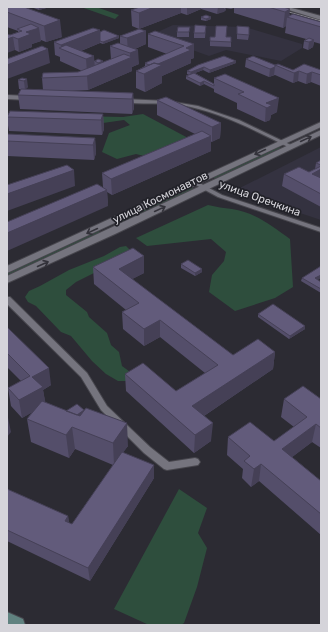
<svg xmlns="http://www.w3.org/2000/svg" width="328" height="632" viewBox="0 0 328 632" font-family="Rubik,sans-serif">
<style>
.built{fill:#343240}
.green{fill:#2e4e3d}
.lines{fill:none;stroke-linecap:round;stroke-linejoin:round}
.minor-casing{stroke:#47464d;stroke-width:2}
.tertiary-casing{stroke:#47464d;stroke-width:2}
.secondary-casing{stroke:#47464d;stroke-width:2}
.minor{fill:#75747e;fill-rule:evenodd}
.tertiary{fill:#75747e;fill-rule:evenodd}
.secondary{fill:#608280;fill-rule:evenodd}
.tram{stroke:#86858c;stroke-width:1}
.wall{fill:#544e6a}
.shaded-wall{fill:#454056}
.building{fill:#625b7b;stroke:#454056}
.oneway{stroke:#33323a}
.labels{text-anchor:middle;stroke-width:3.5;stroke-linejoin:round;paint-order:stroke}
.street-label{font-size:11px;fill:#d5d4da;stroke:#222229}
</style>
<rect width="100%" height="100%" fill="#2c2b33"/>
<path class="built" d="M173,25L245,27L302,44V48L281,61L226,50L209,56L151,35Z
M321,147V220L234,191Z"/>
<path class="green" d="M81,7H96L119,15L115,19Z
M143,114L190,139L148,157L136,154L117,159L102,152L109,133L130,125L124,120L103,123L24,115L123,117Z
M279,147L281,148L216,179L213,177Z
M192,188L194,189L120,224L118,222Z
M208,205C216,207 224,208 232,209C254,212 272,226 290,239L293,287L275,298L235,311L209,292L212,275L224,261L226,252L211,239L147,246L136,238Z
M99,231L101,233L7,276V273Z
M126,246L130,250L112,264L76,282L66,290V295L87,312L89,317L107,333L111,345L119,352L122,366L137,377L131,381H118L106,374L92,361L71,336L61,332L36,306L28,302L25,297L29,291L40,286L69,270L104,256L120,247Z
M179,489L207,508L198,533L207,548L197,587L184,623L181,625H149L114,609Z"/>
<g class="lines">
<g class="minor-casing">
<path id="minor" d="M7,95L28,96L31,98L28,100L7,99Z
M124,99L168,101L198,106L239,120L293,146L292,147H288C254,130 218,111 180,105C161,102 141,105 122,102V100Z
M194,180L222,195L321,228V232L218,197L192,183V181Z
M7,297H10L87,373L107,406L150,447L169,462L195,458L198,459L200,462L198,465L167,470L164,469L144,453L101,410L81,377L7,304Z"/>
</g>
<g class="tertiary-casing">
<path id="tertiary" d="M279,7H288L321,16V20Z
M321,122V127L7,273V266Z
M321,130V135L115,234L7,283V276Z"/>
</g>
<g class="secondary-casing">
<path id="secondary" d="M7,612L23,619L25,625H7Z"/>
</g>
<use href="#minor" class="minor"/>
<use href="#tertiary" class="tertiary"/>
<use href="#secondary" class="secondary"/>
<path class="tram" d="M271,7L321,21"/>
</g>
<path class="wall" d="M7,7H24L62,37L46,42L41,40V41L32,44V47L19,52L15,50L10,35L18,32V31L7,27Z
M31,7H50L39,10Z
M140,7H283L290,15L321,22V44L314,42L313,47L308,50L303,48L304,41L306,39L285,33L286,26L283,28L234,13V8L231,9L225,8L226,10L217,14L201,9L187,15L181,13L139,29L132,26L131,10Z
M201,17H211V19L206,21L201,20Z
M206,26L205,38H194V33Z
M237,26L249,35L248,40L237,39Z
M146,31V44L135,49L139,64L132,67V71L88,90L66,91L133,93L134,108L132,114L20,109L18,95L22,89H19L18,80L22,78L28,87L25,89L43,90L42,78L78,72L82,71L60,61V57L55,55L54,42L100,32L119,38L103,44L100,43L81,51L95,61L103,63L111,59L110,46L120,44V36Z
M177,32H189V37H177Z
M148,34L194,44V58L191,59V63L162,76V83L145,92L136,88V71L145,66V63L167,54L148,47Z
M210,37H231V47L210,46Z
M246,59L275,65L293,70H321V86L311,82L306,84L298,81L293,83L275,75L269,77L245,67Z
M236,63L209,73L203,70L195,73L214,84V78L225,74L277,112L271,115L270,120L265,122L237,109V103L214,92V89L204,84L200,86L186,79V76L189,75L187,74V71L198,65Z
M157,100L221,123L220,138L211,142V151L112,195L107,192L108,206L103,187L102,173L195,134L157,115Z
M103,114L104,129L102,135L9,131L7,120V116Z
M7,134L95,138L96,153L94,160L7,156Z
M321,160V207L282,186L284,174L309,172L315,169L316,163Z
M181,264L202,269V272L195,276L181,268Z
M93,267L144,273L132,279L233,355L275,352L273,369L204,416L211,441L194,453L126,391L125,374L176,391L205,373L160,337L144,346L123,329L122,312L126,310L94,284Z
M302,278L318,280L321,282V293L301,281Z
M258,314L305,329L289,339L258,317Z
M7,327L51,385L43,390L45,402L66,411L84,410L128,446L123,452L154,478L90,581L7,541V489L68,516L69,523L72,524L113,465L75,449L69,458L31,442L27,419L32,412L22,418L11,406L8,388L21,381L7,367Z
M284,399H321V448L312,442L292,457L321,481V535L259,481L251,487L242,478L243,469L227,455L228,437L274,441L294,427L281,417Z"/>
<path class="shaded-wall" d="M39,7H50L39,10Z
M154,7H181V13L139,29V13Z
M187,7H201V9L187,15Z
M218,7H226L224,8V12L217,14Z
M226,8V10L224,12V9Z
M290,9L289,17H287L286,26L283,28L285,12Z
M211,17V19L206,21V19Z
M60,20L62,37L46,42L44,26Z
M39,28L41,41L32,44V47L19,52L18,39L26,32Z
M100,30V43L73,54L61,49V45Z
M146,31V44L128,52L127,38Z
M119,36V38L103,44V42Z
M13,37L15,50L7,53V39Z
M314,40L313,47L308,50L309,42Z
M194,44V58L191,59V63L162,76V83L145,92L144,74L153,66L186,48Z
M48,49L50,63L7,79V65Z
M138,50L139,64L132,67V71L88,90L87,76L130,58V53Z
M94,56L95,70L87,73L86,59Z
M103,61V63L98,65V63Z
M236,61V63L209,73L210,70Z
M204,67L203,70L190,75L191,72Z
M275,67L274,75L269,77L270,69Z
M299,71L298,81L293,83L294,73Z
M312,72L311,82L306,84L307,74Z
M27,79L28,87L25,90L24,81Z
M204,81V84L200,86V83Z
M133,93L134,108L132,114V99Z
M279,98L277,112L271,115L270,120L265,122L266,103Z
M103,114L104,129L102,135L101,120Z
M221,123L220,138L212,142V127Z
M211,136V151L112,195L111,179Z
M95,138L96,153L94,160L93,145Z
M321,169V180L312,174Z
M74,170L75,186L7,211V194Z
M107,190L108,206L7,251V233Z
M144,256V273L119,286V269Z
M202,269V272L195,276V273Z
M321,275V278L315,282V278Z
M160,320V337L144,346V329Z
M305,326V329L289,339L290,336Z
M275,352L273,369L192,424V406Z
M49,368L51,385L43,390L46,405L22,418L19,400L32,377Z
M84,410V414L65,422Z
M7,413L11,432L7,437Z
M127,423L128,446L114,465L113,443Z
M213,423L211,441L194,453L195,435Z
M316,424L312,442L279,467L282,449Z
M72,427L75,449L69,458L66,435Z
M261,464L259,481L251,487L254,469Z
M154,465V478L90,581L88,568Z
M68,516L70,529L65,521Z"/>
<path class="building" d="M7,7H24L60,20L44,26L7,12Z
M140,7H154L139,13L131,10Z
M268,7H283L290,9L285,12Z
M293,14L321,22V27L287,17Z
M206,15L211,17L206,19L201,17Z
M31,24L39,28L26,32L31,34L18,39L13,37L7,39V34L10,35L22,31L17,29Z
M195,25L206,26L205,33H194Z
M216,26H227L226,37H231V42L210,41V37H215Z
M237,26L249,27V35L237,34Z
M178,27H190L189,32H177Z
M93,28L100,30L61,45L54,42Z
M139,29L146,31L127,38L120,36Z
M104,30L119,36L103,42L100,41V32Z
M155,31L194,44L186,48L191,50L158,64L154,63L149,65L145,63L184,46L148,34Z
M309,38L314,40L309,42L304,41Z
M118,43L138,50L130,53L110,46Z
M66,45L94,56L86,59L59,48Z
M42,46L48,49L7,65V59Z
M124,54L132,57L87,76L42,78L43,73L78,72Z
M224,56L236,61L210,70L204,67L191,72L187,71L198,65Z
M253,56L275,65V67L270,69L246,59Z
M98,59L103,61L98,63L95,61Z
M154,63L162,65L144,74L136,71Z
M278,64L293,70L304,64L321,70V75L312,72L307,74L299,71L294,73L275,65Z
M194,73L214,84V86L204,81L200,83L186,76Z
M225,74L279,98L266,103L272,105L267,108L238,94L244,92L214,78Z
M22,78L27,79L24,81L18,80Z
M21,89L133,93L132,99L18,95Z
M166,97L221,123L212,127L157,100Z
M10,111L103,114L101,120L7,117Z
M202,131L211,136L111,179L102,173Z
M7,134L95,138L93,145L7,141Z
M321,160V165L316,163Z
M67,165L74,170L7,194V185Z
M321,166V169L312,174L321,178V194L284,174L299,167L309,172Z
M97,184L107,190L7,233V222Z
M133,248L144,256L119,269L233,355L258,339L275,352L192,406L213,423L195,435L125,374L143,363L176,391L218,365L160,320L144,329L122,312L139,303L93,267Z
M188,260L202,269L195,273L181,264Z
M321,266V275L315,278L321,282V289L302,278Z
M273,304L305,326L290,336L258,314Z
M7,327L49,368L32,377L43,387L19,400L8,388L30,376L7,353Z
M303,386L321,399V428L316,424L282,449L321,481V514L261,464L254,469L244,461L250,456L228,437L250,422L274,441L307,417L284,399Z
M42,401L80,416L86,408L127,423L113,443L72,427L66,435L27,419Z
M77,404L84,410L77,415L66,411Z
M122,452L154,465L88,568L7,530V489L68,516L65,521L72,524Z"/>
<defs><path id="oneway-shaft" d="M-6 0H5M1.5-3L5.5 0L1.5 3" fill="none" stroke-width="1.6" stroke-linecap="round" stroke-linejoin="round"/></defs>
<g class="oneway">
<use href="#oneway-shaft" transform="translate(306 139) rotate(-25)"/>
<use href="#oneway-shaft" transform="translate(260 152) rotate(155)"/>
<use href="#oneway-shaft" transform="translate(160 209) rotate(-25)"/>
<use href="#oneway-shaft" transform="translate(92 231) rotate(155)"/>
<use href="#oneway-shaft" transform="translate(43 264) rotate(-24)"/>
</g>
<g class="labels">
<g class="street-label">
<text transform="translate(160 197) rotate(-26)" y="4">улица Космонавтов</text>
<text transform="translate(260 198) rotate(20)" y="4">улица Оречкина</text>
</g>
</g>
<rect width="328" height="632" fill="none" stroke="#d5d4da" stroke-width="16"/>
</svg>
